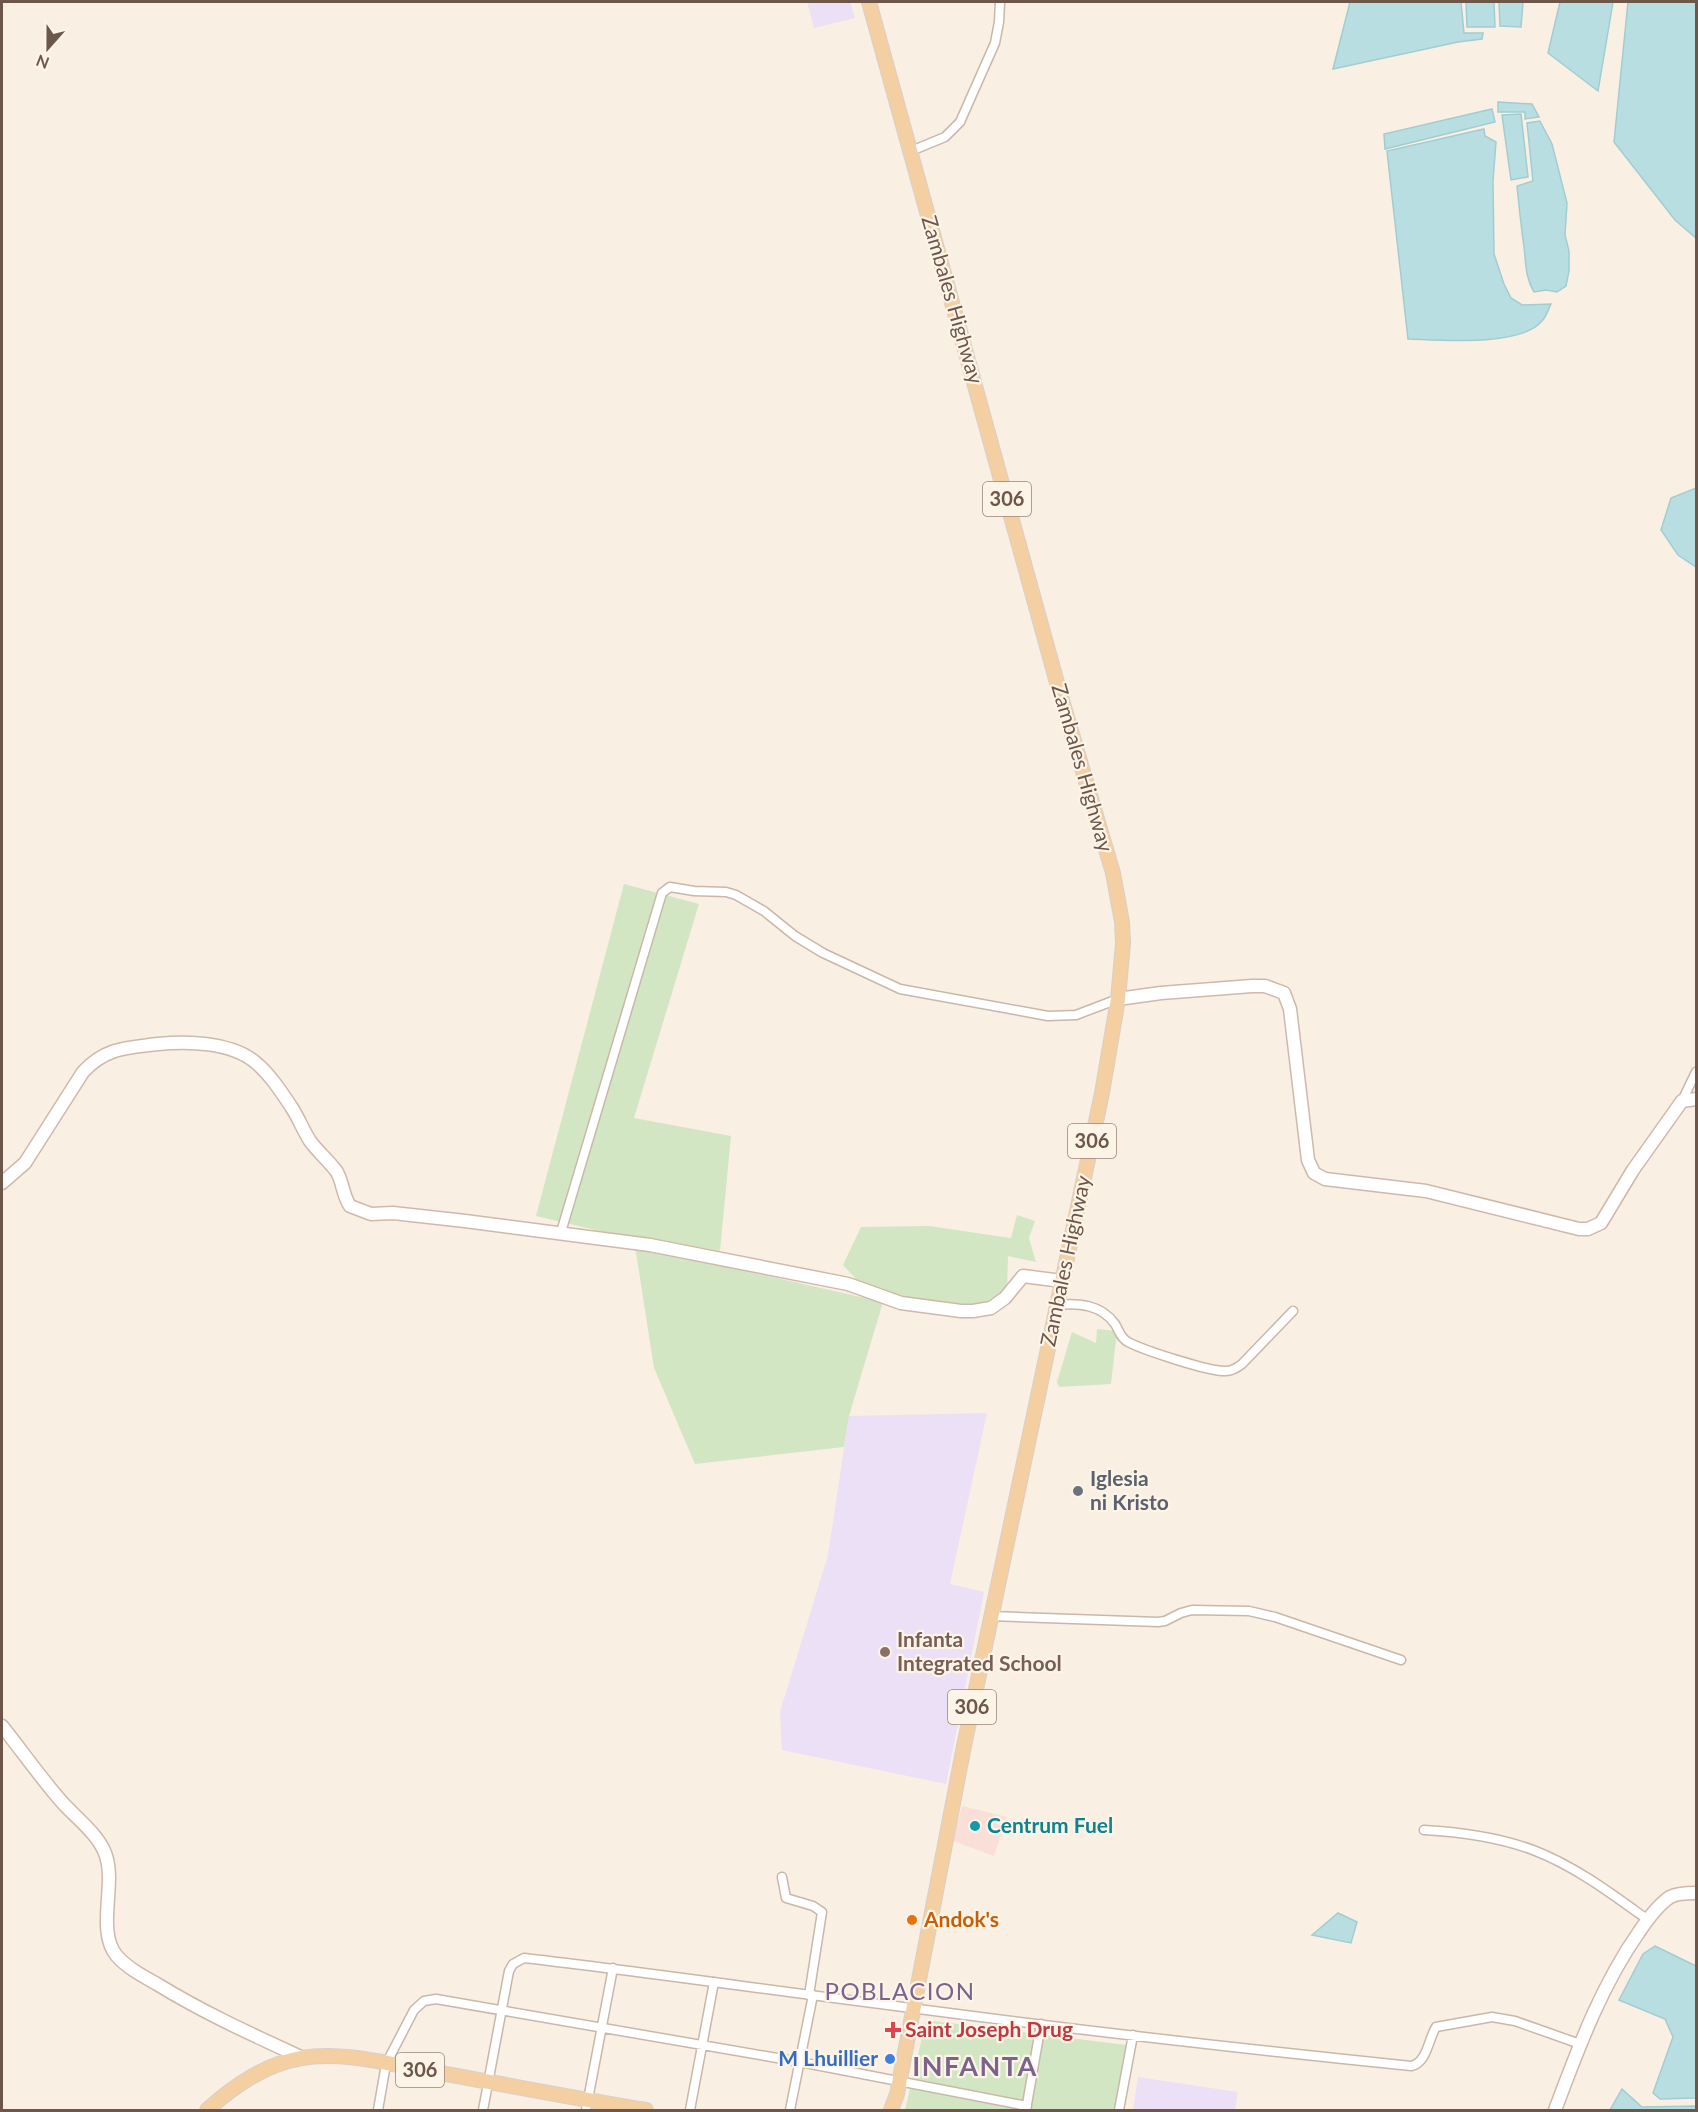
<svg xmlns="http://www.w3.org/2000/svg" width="1698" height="2112" viewBox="0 0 1698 2112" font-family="Lato,sans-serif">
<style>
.commercial{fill:#f9dfd7}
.education{fill:#ece0f6}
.green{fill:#d3e6c3}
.water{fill:#b9dee1;stroke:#a1cdd2;stroke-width:1.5}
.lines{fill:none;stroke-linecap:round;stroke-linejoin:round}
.street-casing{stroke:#c9b7aa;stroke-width:11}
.secondary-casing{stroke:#ceb9ab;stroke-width:15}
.primary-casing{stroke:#d7d0cd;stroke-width:16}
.street{stroke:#fff;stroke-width:8}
.secondary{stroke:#fff;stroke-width:12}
.primary{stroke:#f3cfa1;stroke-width:14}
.worship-dot{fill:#6b7280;stroke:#fdf4e8;stroke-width:2}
.education-dot{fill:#8d6e63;stroke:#fdf4e8;stroke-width:2}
.culture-dot{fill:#0f9aa8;stroke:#fdf4e8;stroke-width:2}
.food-dot{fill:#e8710a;stroke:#fdf4e8;stroke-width:2}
.health-dot{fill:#e0444e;stroke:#fdf4e8;stroke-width:2}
.shop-dot{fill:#3f7fe0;stroke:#fdf4e8;stroke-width:2}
.labels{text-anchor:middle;stroke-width:4.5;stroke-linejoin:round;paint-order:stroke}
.shield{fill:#fdf4e8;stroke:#9a857a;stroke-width:1.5}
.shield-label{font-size:20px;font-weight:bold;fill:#6f564b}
.street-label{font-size:21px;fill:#6f564b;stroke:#fdf4e8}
.worship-label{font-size:21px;font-weight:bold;fill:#5b616d;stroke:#fdf4e8;text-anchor:start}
.education-label{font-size:21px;font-weight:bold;fill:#785e54;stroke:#fdf4e8;text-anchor:start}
.culture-label{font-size:21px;font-weight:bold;fill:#0d838f;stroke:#fdf4e8;text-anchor:start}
.food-label{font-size:21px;font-weight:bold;fill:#c56008;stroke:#fdf4e8;text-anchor:start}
.health-label{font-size:21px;font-weight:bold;fill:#be3a42;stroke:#fdf4e8;text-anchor:start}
.shop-label{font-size:21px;font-weight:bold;fill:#366cbe;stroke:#fdf4e8;text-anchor:end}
.quarter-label{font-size:24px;letter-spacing:1.5px;fill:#7b638c;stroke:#fdf4e8}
.district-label{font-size:27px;font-weight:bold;letter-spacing:1.5px;fill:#7b638c;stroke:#fdf4e8}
</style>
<rect width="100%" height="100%" fill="#faefe3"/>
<path class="commercial" d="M962,1806L1007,1817L994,1856L953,1841Z"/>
<path class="education" d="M807,2H850L855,18L814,28Z
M987,1413L950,1584L984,1592L946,1784L782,1750L780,1712L828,1555L849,1416Z
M1138,2077L1238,2092L1235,2110H1133Z"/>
<path class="green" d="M624,884L699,904L634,1118L731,1136L720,1251L649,1238L604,1232L536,1216Z
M1017,1215L1035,1221L1029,1238L1036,1262L1008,1256L1007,1290L987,1303L973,1306L900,1297L858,1281L843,1265L861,1227L929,1226L1011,1238Z
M635,1246L883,1302L849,1416L844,1447L695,1464L654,1368Z
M1097,1329L1117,1331L1111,1384L1059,1387L1057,1382L1072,1332L1096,1343Z
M926,2020L1126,2045L1116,2110H905Z"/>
<path class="water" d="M1350,2H1461L1464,33H1483L1482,39L1458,42L1333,69Z
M1466,2H1494L1495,27H1467Z
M1499,2H1523L1521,27L1500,26Z
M1560,2H1613L1598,91L1548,53Z
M1628,2H1696V238L1675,220L1614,142Z
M1498,102L1532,104L1539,117L1525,119V112H1498Z
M1492,109L1495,122L1385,149L1384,134Z
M1521,114L1528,177L1511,180L1502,115Z
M1540,121L1552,144L1567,203L1565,235L1569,251V271L1566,286L1557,292L1546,290L1534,292C1525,277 1526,263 1524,247C1521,226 1519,206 1517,186L1533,181L1527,123Z
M1484,129L1485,136L1496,142L1493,181L1494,254L1504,284L1511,298L1522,305L1551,304C1548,310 1546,317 1542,321C1520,347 1441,340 1408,339L1387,151Z
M1696,488V567L1678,555L1661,530L1671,498Z
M1338,1913L1357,1922L1351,1943L1312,1935Z
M1655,1946L1696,1966V2098L1660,2099L1653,2093L1673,2037L1665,2019L1619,2000L1643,1954Z
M1622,2089L1642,2107L1696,2106V2110H1610Z"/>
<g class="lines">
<g class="street-casing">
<path id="street" d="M911,151L945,137L960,122L995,43L999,22L1000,2
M1682,1101L1696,1072
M561,1232L662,893L670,887L694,891L726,892L736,895L764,911L795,936L823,953L900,989L1048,1016L1076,1015L1118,999
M1056,1305C1078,1303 1101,1304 1115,1324C1119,1330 1120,1338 1128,1342C1143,1350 1210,1372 1226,1371C1232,1371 1237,1368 1242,1364L1293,1311
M991,1616L1158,1622L1165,1621L1181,1613L1192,1610L1249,1611L1275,1617L1401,1660
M1424,1830C1461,1832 1498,1837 1533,1850C1575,1866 1612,1894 1648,1920
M782,1877L786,1898L813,1906L822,1912L809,1995
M378,2110L386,2064L414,2010L424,2001L436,1999L800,2062L1027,2106
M483,2110L509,1971L513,1964L524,1958C654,1973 782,1992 911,2008C1077,2030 1244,2049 1411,2066C1427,2063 1428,2040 1436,2027L1492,2017L1515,2021L1580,2044
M586,2110L613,1968
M690,2110L714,1982
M790,2110L813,1995
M1026,2110L1041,2024
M1119,2110L1133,2035"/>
</g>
<g class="secondary-casing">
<path id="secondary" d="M1118,999L1161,993L1252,986H1265L1284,993L1290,1009L1308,1160L1314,1173L1325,1179L1426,1191L1579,1229H1588L1601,1223L1633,1170L1682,1101L1696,1099
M2,1183L25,1163L83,1072C106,1047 127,1048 158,1044C188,1041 231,1042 255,1062C270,1074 282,1093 292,1108C299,1119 303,1130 310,1141C318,1152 329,1161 337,1172C343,1183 343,1196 350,1206L371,1214L393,1213L465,1221L650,1245L848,1284L901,1303L961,1311H973L991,1308L1005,1298L1023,1276L1062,1281
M2,1726C22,1751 40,1777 61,1801C75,1817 97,1833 105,1853C117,1883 96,1929 116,1955C127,1968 143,1976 157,1984C204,2013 253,2035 303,2058
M1555,2110C1578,2049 1601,1986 1639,1932C1647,1920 1658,1905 1670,1897C1677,1893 1688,1893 1696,1893"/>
</g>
<g class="primary-casing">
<path id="primary" d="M869,2L1059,690L1113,873L1122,922L1123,943L1118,999L1102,1093L964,1746L897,2094L891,2110
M207,2110C234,2086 265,2064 302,2058C343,2051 389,2064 429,2071C502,2084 574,2098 646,2110"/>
</g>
<use href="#street" class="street"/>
<use href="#secondary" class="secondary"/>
<use href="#primary" class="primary"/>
</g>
<circle class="worship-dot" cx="1078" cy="1491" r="6"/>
<circle class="education-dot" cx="885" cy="1652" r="6"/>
<circle class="culture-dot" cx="975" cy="1826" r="6"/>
<circle class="food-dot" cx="912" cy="1920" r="6"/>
<path class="health-dot" d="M890 2021h6v6h6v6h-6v6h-6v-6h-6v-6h6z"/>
<circle class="shop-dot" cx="890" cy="2059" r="6"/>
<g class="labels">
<g class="shield">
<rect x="983" y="482" width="48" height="34" rx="4.5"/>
<rect x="1068" y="1124" width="48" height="34" rx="4.5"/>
<rect x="948" y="1690" width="48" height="34" rx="4.5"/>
<rect x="396" y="2053" width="48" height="34" rx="4.5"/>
</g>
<g class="shield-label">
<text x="1007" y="506">306</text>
<text x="1092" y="1148">306</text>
<text x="972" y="1714">306</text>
<text x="420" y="2077">306</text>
</g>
<g class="street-label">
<text transform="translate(952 300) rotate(74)" y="7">Zambales Highway</text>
<text transform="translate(1082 768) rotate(74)" y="7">Zambales Highway</text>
<text transform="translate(1066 1261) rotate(-78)" y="7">Zambales Highway</text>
</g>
<g class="worship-label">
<text x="1090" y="1486">Iglesia<tspan x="1090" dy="24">ni Kristo</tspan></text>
</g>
<g class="education-label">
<text x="897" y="1647">Infanta<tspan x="897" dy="24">Integrated School</tspan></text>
</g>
<g class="culture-label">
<text x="987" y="1833">Centrum Fuel</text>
</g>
<g class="food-label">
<text x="924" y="1927">Andok's</text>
</g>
<g class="health-label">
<text x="905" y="2037">Saint Joseph Drug</text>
</g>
<g class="shop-label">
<text x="878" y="2066">M Lhuillier</text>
</g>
<g class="quarter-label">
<text x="900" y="2000">POBLACION</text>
</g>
<g class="district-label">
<text x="975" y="2076">INFANTA</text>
</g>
</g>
<rect width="1698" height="2112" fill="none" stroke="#6f564b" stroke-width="6"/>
<g transform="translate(48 48) rotate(201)" stroke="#fdf4e8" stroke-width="4.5" paint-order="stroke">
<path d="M0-4.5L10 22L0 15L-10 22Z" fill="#6f564b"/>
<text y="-9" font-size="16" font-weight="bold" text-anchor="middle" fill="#6f564b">N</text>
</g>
</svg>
